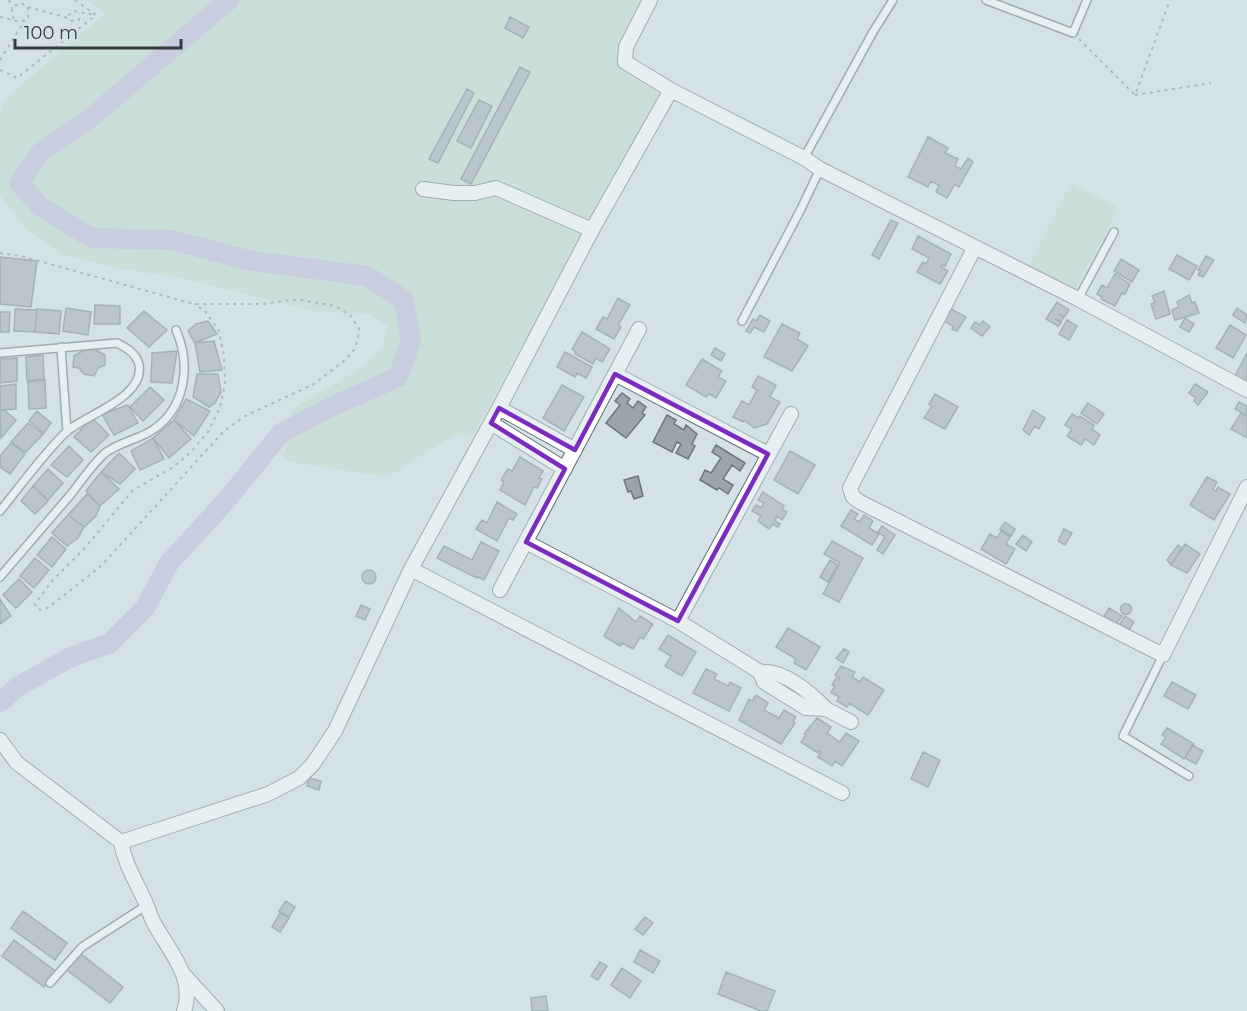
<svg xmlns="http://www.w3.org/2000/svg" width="1247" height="1011" viewBox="0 0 1247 1011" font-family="Montserrat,sans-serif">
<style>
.green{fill:#c0d9c9}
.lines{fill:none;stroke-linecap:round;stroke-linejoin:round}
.river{stroke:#bab6d6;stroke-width:20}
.building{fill:#9ca3ad;stroke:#6e757e;stroke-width:1.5}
.lane-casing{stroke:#5f6b70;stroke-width:10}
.street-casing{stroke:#5f6b70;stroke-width:16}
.path{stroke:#7d868a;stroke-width:2;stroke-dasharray:3 4.5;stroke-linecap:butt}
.lane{stroke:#fff;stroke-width:7}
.street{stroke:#fff;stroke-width:14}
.marked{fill:none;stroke:#7b2cbf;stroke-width:4.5;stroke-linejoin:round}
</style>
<rect width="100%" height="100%" fill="#d4e2e8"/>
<path class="green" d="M87,0H655L625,62L670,78L601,197L471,440L458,433L387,477L283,461L293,408L358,370L383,347L388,326L369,314L314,311L186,279L115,268L63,255L26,229L0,195V116L5,99L105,14Z
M1071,183L1119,208L1074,291L1028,267Z"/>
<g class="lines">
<path class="river" d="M0,702L19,686L69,658L110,643L145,608L169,563L225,502L281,433L331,407L398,377L411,341L404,300L367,276L252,261L171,240L92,238L41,207L19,183L41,152L88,120L229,0"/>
</g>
<path class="building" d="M510,17L529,27L523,38L505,28Z
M520,67L530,72L471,184L461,179Z
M467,89L474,93L438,163L429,159Z
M479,100L492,106L471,148L457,141Z
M928,137L948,148L945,153L958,159L955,166L961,169L968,158L973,162L959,187L955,184L947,198L936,192L939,185L931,181L928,187L908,177Z
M891,220L898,223L879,259L872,255Z
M918,236L951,254L945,266L942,265L941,267L948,271L940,284L917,272L923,262L926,264L929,258L912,249Z
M1177,255L1197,266L1189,280L1169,269Z
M1206,256L1214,260L1203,277L1198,275L1201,271L1198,270Z
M0,257L37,261L31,307L0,304Z
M1121,259L1139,270L1132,282L1114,271Z
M1115,274L1130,284L1125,294L1122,293L1115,306L1101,299L1102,297L1097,294L1102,285L1107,288Z
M1164,291L1170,314L1156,319L1151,304L1155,302L1152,296Z
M1189,295L1192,303L1195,302L1199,313L1175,320L1172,310L1179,307L1177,302Z
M618,298L630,305L618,325L621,327L614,339L596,329L603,317L607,319Z
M1057,302L1069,310L1064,317L1058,314L1064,317L1061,321L1055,319L1061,323L1058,326L1046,319Z
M95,305L120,306V324H94Z
M66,308L91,312L88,335L63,331Z
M1237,308L1247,315L1245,323L1233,315Z
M15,309L37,310L35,332L14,331Z
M37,309L61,311L59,334L35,332Z
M951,309L966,317L957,331L952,329L953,326L944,321Z
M144,311L167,330L149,347L127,328Z
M0,312H10L9,332H0Z
M760,315L770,321L764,332L754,327L750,333L746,331L753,319L756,321Z
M1185,318L1194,324L1189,332L1180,327Z
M1067,320L1077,326L1069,340L1059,334Z
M208,321L217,334L195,343L188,331L196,324Z
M983,321L990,327L982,336L971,328L975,322L980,325Z
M782,324L800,333L797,339L808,346L792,371L764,357Z
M1230,325L1246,335L1233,358L1216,348Z
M582,332L610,349L602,362L596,358L593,364L575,354L576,352L572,349Z
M214,341L222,370L200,372L195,343Z
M715,348L725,354L721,361L711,355Z
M94,349L105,355V365L98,368L94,376L84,374L79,368L73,367L74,356L84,350Z
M177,351L172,383L151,382L152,353Z
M565,352L592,367L586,378L577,373L575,377L557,367Z
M1247,353V385L1234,378Z
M43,355L44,379L27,381L26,357Z
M17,358V381L0,383V359Z
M702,359L722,371L718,377L726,381L716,398L709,394L706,397L686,385Z
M197,374H218L221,392L215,403L209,407L193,397Z
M758,376L776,385L770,397L780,402L767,424L754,428L744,420L743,422L733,417L742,401L749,405L757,390L752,387Z
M45,380L46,408L29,409L28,382Z
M16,384V409L0,410V386Z
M1195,384L1208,392L1198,405L1194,401L1196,398L1189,393Z
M562,385L584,397L564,431L543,418Z
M150,387L164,400L143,421L130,407Z
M622,393L630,399L627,403L633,408L638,401L646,407L642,413L645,415L626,438L606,423L620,405L615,401Z
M935,394L958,407L945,429L924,418L932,406L929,404Z
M186,399L210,411L194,436L174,420Z
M1239,402L1247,406V416L1235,409Z
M1088,403L1104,414L1097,424L1081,413Z
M128,405L138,423L114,435L102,414Z
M4,410L16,420L1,438L0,411Z
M1033,410L1045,418L1039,429L1035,426L1029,435L1023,430Z
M37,411L51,423L44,433L29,421Z
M1241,413L1247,417V438L1231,429Z
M1072,414L1079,418L1080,416L1094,425L1092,429L1100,435L1094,445L1085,439L1081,445L1067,436L1072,429L1065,425Z
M667,415L676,420L674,424L684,430L686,425L697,434L692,444L695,446L688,459L676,453L681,444L677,442L672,452L653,442Z
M92,418L109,435L91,452L74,437Z
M174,420L191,439L169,458L153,438Z
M28,423L43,434L26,452L11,442Z
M153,438L164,459L140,470L131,451Z
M11,443L25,454L10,474L0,467V456Z
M716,445L745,463L740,471L732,465L723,479L733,485L728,494L719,488L717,490L700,480L705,470L711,473L721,458L712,452Z
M69,446L83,460L67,477L51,465Z
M790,451L815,465L798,494L774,480Z
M119,453L135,469L120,484L101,472Z
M520,457L543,471L539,478L542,479L537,488L534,487L525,505L500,490L504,482L501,480L508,469L512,471Z
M48,469L63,483L48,500L33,486Z
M101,472L119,489L100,506L86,491Z
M638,476L643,496L634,499L631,491L628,492L624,480Z
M1207,477L1217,482L1213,489L1216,491L1218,487L1230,494L1214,520L1190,505Z
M33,486L48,501L35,514L21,501Z
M763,492L784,506L782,509L787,512L782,520L777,516L775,521L780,524L778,527L773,524L769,529L758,521L761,516L752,511L756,505L761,508L764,503L758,500Z
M87,494L100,506L96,516L84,527L68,515Z
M497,502L517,514L513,520L509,518L497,541L476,529L482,520L487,523Z
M851,510L858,514L854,519L859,522L864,515L873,521L869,528L879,534L872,545L841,526Z
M68,515L84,527L78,538L67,546L52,533Z
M1005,522L1015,529L1011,536L1000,529Z
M882,526L895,535L883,554L877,550L885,537L878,532Z
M1064,529L1072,533L1065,545L1058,541Z
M1001,531L1010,537L1006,544L1015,549L1006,564L981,549L990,534L997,538Z
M1023,535L1032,542L1026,551L1016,544Z
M52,537L66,549L52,567L37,555Z
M832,541L863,558L839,602L823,594L840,563L824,554Z
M481,542L499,551L484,580L478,577L477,578L437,558L444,546L472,560Z
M1185,544L1200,554L1187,573L1171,565Z
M1178,545L1182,548L1171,565L1167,560Z
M35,558L49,570L34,588L20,576Z
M830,560L838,565L828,582L820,577Z
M362 577a7 7 0 1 1 14 0a7 7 0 1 1-14 0Z
M19,579L32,592L16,608L3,595Z
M0,599L11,616L0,624Z
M1120.5 609a5.5 5.5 0 1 1 11 0a5.5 5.5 0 1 1-11 0Z
M361,605L370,609L365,620L356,616Z
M619,608L636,622L640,616L653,624L643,639L640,637L633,649L622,643L620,646L604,636Z
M1109,608L1122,616L1116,624L1111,620L1109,624L1102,620Z
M1125,616L1134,622L1128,631L1119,625Z
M788,628L820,647L806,670L794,663L796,659L776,647Z
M668,635L696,652L682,676L665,666L671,656L659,649Z
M844,649L849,652L843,663L836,658Z
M841,666L855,672L852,677L860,682L863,677L884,690L868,715L849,703L847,707L837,701L839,697L831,692L835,686L832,685L836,678L839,680L840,678L835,675Z
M706,669L717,674L714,679L728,686L730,682L741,688L729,711L693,693Z
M1172,682L1196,695L1188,709L1164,696Z
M756,695L768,703L764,710L779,718L784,710L796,717L793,721L795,723L781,744L739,720L749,699L752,701Z
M817,718L831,727L827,733L840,742L846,733L859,741L842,766L835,761L832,766L818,757L821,752L819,751L818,753L801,742L806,735L804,734Z
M1167,728L1194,744L1184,759L1161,744L1166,737L1162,735Z
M1192,745L1203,751L1196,764L1185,758Z
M923,752L940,760L928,787L911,779Z
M309,778L321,781L319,790L307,786Z
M286,901L295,907L289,917L279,911Z
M23,911L67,943L55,960L11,928Z
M280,913L289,918L280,932L272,927Z
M645,917L653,923L643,935L635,929Z
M14,940L55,971L44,987L2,956Z
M640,950L660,961L653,973L634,962Z
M80,953L123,987L110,1003L67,970Z
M600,962L607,966L598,980L591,976Z
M622,968L641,981L630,998L611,985Z
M726,972L775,991L767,1011H761L718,994Z
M546,996L548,1011H532L531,998Z"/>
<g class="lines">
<g class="lane-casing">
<path id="lane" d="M986,0L1073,33L1087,0
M804,158L873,32L893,0
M1078,299L1114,232
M742,321L801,209L820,169
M61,347L67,432
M0,353L117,343C127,348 137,354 139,365C145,398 84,415 65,433C42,456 21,485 0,511
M0,577C24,549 48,521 72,493C82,480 92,465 104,454C118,442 139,440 154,429C186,407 191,364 176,330
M1163,655L1123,736L1189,776
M50,983L82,947L147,905"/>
</g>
<g class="street-casing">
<path id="street" d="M650,0L626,47L625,62L671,90L804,158L820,169L1078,299L1247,390
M423,189L454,193H475L496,188L592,230
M975,247L850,488L853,497L860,502L1163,655L1247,487
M615,374L768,454
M499,408L575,450
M491,423L565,469
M526,542L678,621L760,672L764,682L806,708L826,709L851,722
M411,569L842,793
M500,590L639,329
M678,621L791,414
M760,672C784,670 810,692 826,709
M0,740L17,763L121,842L268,794L299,778L313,764L335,731L411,569L499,408L592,230L671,90
M121,842C125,866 138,884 147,906C149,911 151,918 154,923C168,950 196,978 184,1011
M184,975L217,1011"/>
</g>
<path class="path" d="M9,0L12,9
M75,0L96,15L73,11L69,15L72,21L79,20V13
M28,7L68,18
M0,17L21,22L28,18V7L21,3L14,6L11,13L14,19
M1079,39L1135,95L1170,0
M0,60L25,20
M0,70L17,78L96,15
M1135,95L1211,83
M0,253L21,256L194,304H264L289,300H301L335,306L351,316L359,329L358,338L354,350L345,360L314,384L245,416L224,431L101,566L49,607L42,610L37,609L35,604L52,581L84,549L133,490L172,468L190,453L208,432L220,407L225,384L224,356L219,331L205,311L194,304"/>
<use href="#lane" class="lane"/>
<use href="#street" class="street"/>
</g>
<path d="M0 0H1247V1011H0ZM615,374L768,454L678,621L526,542L565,469L491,423L499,408L575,450Z" fill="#d4e2e8" fill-opacity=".55" fill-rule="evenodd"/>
<path class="marked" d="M615,374L768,454L678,621L526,542L565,469L491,423L499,408L575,450Z"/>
<path d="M15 39v9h166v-9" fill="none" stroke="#353a3c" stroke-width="3"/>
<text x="24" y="39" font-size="18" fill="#353a3c" stroke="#d4e2e8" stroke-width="4.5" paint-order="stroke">100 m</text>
</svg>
